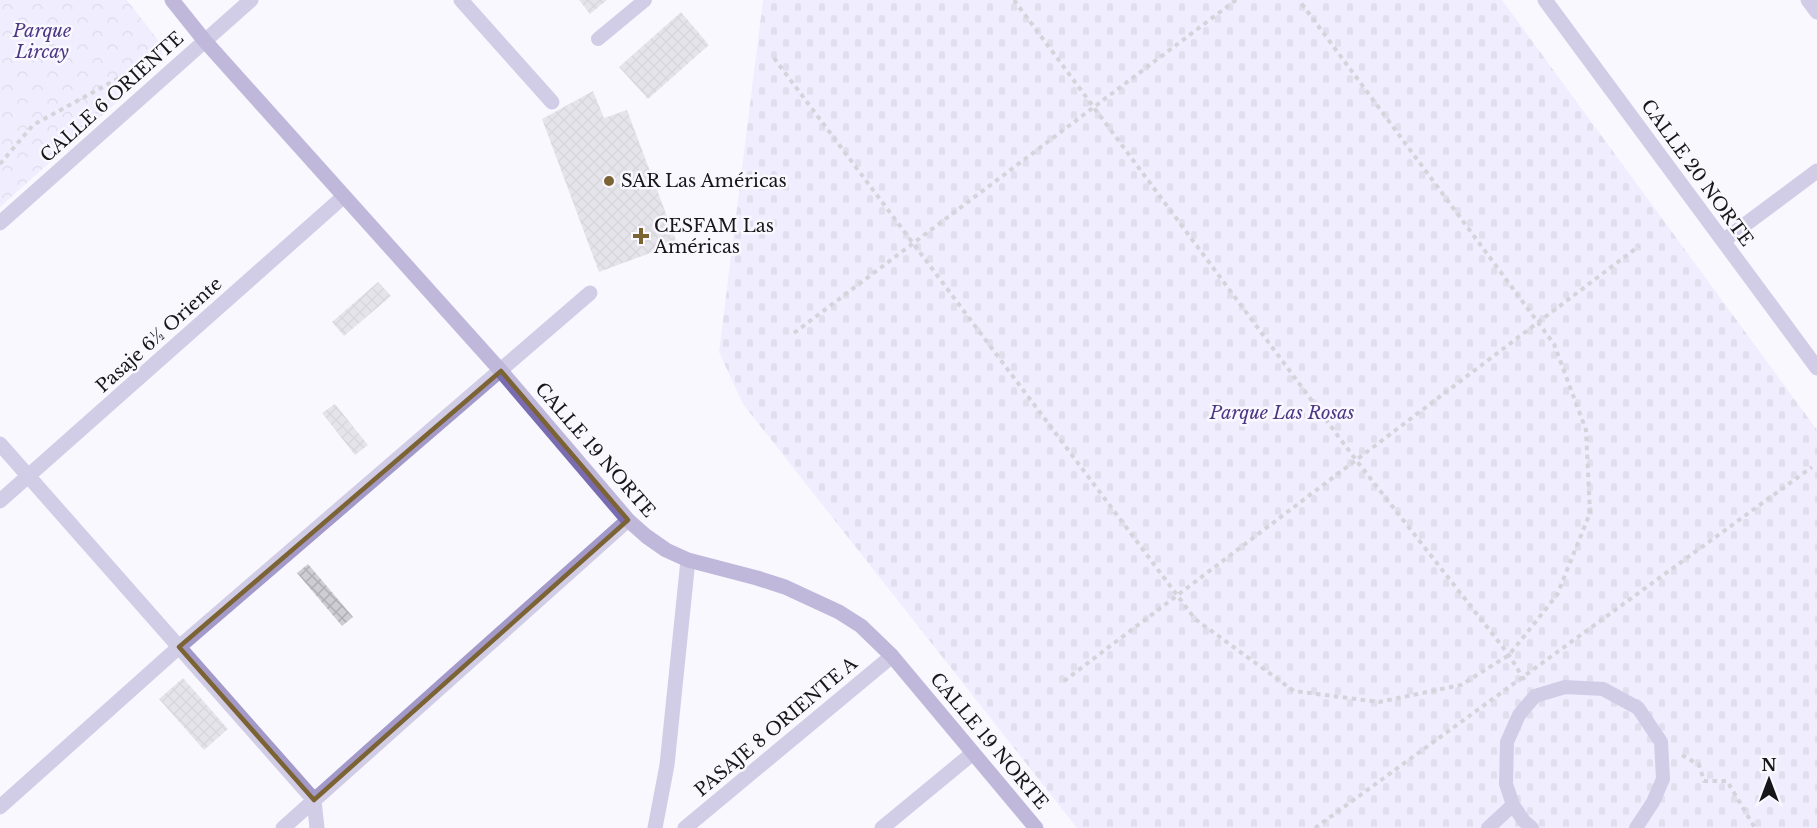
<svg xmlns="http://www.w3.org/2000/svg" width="1817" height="828" viewBox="0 0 1817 828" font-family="'Libre Baskerville',serif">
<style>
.cemetery{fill:url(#cemetery-stones)}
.park{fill:url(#park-crowns)}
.building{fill:url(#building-cross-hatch)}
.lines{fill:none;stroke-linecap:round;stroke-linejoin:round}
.path{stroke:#a9a8ad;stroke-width:4;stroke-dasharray:4.5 4.5;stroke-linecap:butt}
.lane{stroke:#a39aca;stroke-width:14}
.street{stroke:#a39aca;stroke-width:15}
.secondary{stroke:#7a6cb0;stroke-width:15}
.marked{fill:none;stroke:#7b6333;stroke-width:4.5;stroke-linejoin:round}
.poi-dot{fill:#7b6333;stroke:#f9f8ff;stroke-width:2}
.labels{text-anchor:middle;stroke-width:5;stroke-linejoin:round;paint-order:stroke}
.park-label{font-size:18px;font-style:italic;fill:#4c3784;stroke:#f9f8ff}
.street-label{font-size:18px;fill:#171719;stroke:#f9f8ff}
.poi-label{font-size:18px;fill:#171719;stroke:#f9f8ff;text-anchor:start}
</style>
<defs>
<pattern id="cemetery-stones" width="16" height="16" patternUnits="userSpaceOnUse" patternTransform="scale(1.5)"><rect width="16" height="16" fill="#e4dffe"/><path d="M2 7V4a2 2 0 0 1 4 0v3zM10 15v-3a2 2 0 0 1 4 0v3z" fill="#c3bfd9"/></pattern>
<pattern id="park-crowns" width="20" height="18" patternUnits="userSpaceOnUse" patternTransform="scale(1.5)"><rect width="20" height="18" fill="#e4dffe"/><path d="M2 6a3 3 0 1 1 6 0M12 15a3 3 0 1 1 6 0" fill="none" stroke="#c3bfd9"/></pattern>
<pattern id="building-cross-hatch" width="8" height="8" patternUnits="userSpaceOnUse" patternTransform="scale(1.5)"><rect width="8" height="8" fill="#cecdd3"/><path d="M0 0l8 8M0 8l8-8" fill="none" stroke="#b0afb5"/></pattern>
</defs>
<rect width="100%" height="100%" fill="#f9f8ff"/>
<path class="cemetery" d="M763,0H1502L1817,430V828H1077L743,404L719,352Z"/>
<path class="park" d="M0,0H127L161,44L163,61L0,207Z"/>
<path class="building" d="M579,0H607L590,14Z
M681,12L709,45L648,99L619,67Z
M593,91L604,118L627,110L677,243L599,272L542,119Z
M378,282L391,296L344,336L332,322Z
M335,404L368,445L355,455L322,413Z
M308,564L353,617L342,626L297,573Z
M183,678L228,729L204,750L159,699Z"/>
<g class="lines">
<path class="path" d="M1014,0L1356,460L1509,655L1525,681
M774,58L1195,619L1294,691L1379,702L1461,685L1509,655L1557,595L1590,513L1586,430L1554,344L1299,0
M0,164L33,125L119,78L131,77
M794,333L1236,0
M1064,681L1639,246
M1682,755L1699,765L1704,781H1727L1755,828
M1315,828L1812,467"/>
<path class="lane" d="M598,39L645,0
M1488,828L1513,805
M1532,828L1524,821L1513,805L1506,784L1507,742L1519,715L1535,696L1565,687L1603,689L1638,708L1661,742L1663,779L1653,802L1636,828"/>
<path class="street" d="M461,0L552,102
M1545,0L1817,368
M1808,0L1817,12
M0,223L251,0
M1723,241L1817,171
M0,444L314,800L317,828
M0,501L343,197
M0,807L179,647L590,293
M283,828L628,520
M655,828L667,765L688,560
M685,828L892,656
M882,828L973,753"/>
<path class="secondary" d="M172,0L204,40L501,371L628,520L646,536L666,550L688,560L757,578L785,587L839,612L861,626L892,656L1036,828"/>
</g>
<path d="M0 0H1817V828H0ZM501,371L628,520L314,800L179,647Z" fill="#f9f8ff" fill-opacity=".55" fill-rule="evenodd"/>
<path class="marked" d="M501,371L628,520L314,800L179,647Z"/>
<g class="poi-dot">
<circle cx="609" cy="181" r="6"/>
<path d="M638 227h6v6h6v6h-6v6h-6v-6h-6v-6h6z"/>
</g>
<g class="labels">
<g class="park-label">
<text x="42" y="37">Parque<tspan x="42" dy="21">Lircay</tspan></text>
<text x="1282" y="419">Parque Las Rosas</text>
</g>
<g class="street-label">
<text transform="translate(112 97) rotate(-42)" y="6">CALLE 6 ORIENTE</text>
<text transform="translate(1697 173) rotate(54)" y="6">CALLE 20 NORTE</text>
<text transform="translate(159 335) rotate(-42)" y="6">Pasaje 6½ Oriente</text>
<text transform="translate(595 450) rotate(49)" y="6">CALLE 19 NORTE</text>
<text transform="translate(776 727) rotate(-40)" y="6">PASAJE 8 ORIENTE A</text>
<text transform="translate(989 741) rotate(50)" y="6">CALLE 19 NORTE</text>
</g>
<g class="poi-label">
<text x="621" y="187">SAR Las Américas</text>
<text x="654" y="232">CESFAM Las<tspan x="654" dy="21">Américas</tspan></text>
</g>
</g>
<g transform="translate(1769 780)" stroke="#f9f8ff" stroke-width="4.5" paint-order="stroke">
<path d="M0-4.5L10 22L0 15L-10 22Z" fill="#171719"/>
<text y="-9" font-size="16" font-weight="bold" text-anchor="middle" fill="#171719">N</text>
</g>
</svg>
